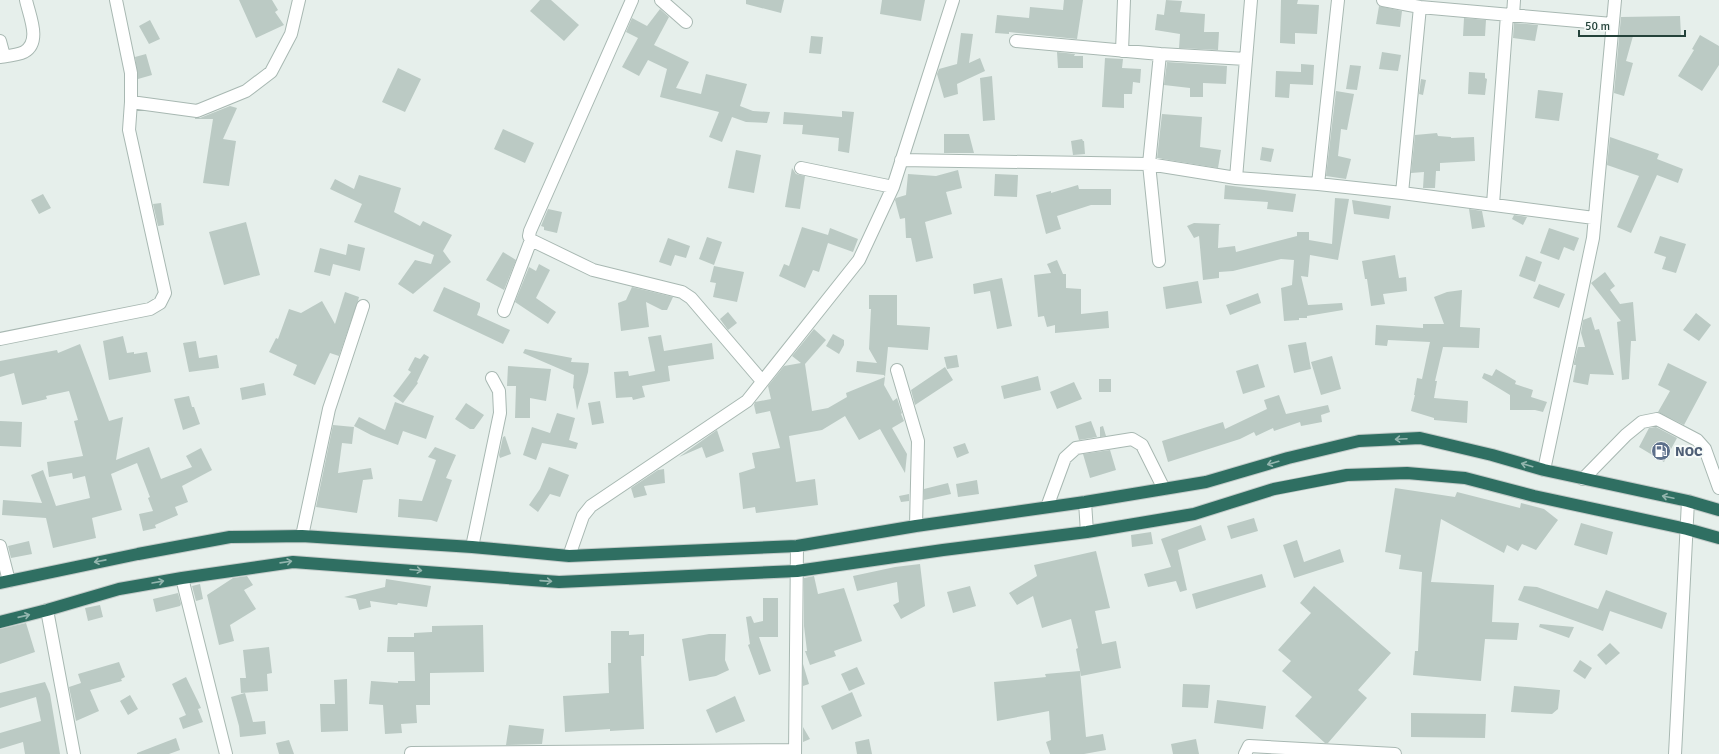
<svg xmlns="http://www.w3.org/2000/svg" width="1719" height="754" viewBox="0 0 1719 754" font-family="Signika,sans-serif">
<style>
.building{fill:#bbcac4}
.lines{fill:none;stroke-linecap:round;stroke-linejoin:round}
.minor-casing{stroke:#a8b8b2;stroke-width:14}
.highway-casing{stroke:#c2cac8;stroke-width:14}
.minor{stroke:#fff;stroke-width:12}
.highway{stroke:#2f6f62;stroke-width:12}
.oneway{stroke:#93b5ae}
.labels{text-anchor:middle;stroke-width:4;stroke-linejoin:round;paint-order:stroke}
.service-label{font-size:14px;font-weight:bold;fill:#4e5e75;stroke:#f7fbf9;text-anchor:start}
</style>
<rect width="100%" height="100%" fill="#e6efeb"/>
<path class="building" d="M239,0H272L278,10L275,12L284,25L256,38Z
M540,0H551L579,25L564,41L530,11Z
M746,0H784L781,13L746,4Z
M882,0H925L921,21L880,14Z
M1064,0H1083L1077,39L1009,32V34L995,33L997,15L1029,18L1030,7L1063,10Z
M1166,0L1182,1L1180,12L1205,14L1204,32H1219L1218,50L1179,48L1180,34L1155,30L1157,14L1164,15Z
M1281,0H1298L1297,4L1319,5L1317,34L1295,33V44L1280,43Z
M1379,6L1402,11L1400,27L1376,24Z
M660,9L669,17L654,45L689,62L676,88L701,94L706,74L747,84L740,106L753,111L770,112L767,123L746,122L732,117L722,142L709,137L719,112L660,97L667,69L648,60L639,76L622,67L638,38L626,32L632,18L647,26Z
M1680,16L1681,35L1633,36L1626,61L1633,63L1624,96L1614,93L1621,17Z
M1464,18L1486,20L1485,36H1463Z
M150,20L160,39L149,44L139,26Z
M1514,23L1538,25L1535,41L1513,38Z
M961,33L973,34L969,63L980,58L985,71L957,84L958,94L944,98L937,74L939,69L957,64Z
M1700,35L1719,46V65L1702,91L1678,76L1694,50L1692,49Z
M811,36L823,37L821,54L809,53Z
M1057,52L1075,54L1074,56H1083V68H1058Z
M1382,52L1401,55L1398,71L1379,69Z
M146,54L152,75L138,79L135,57Z
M1105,58L1123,59L1122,68L1141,69L1140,83L1133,82L1132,94H1124V108L1102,107Z
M1167,62L1227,66L1226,84L1203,83V97H1190V88L1164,85Z
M1301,64L1314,65L1313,85L1290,84L1289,98L1275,97L1276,71L1301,72Z
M1350,65L1361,66L1357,90L1346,89Z
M398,68L421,79L405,112L382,102Z
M1469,72L1485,73V78L1487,79L1485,95L1468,94Z
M992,76L995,120L983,121L980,78Z
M1421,79L1426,80L1423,95L1419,94Z
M1538,90L1563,93L1559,121L1535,118Z
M1336,91L1354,94L1347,130L1341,129L1338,156L1351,159L1346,179L1326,176Z
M230,106L237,108L223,139L236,141L229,186L203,183L213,119H195V118H200Z
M842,111L854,112L849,153L838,151L839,138L802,134L803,125L783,124L784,112L842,117Z
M1162,114L1202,117L1200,147L1221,150L1218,168L1157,158Z
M503,129L534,143L525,163L494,149Z
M1437,133L1438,136L1451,137V138L1474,137L1475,161L1440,163V171H1436L1435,188H1423L1424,172L1411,173L1415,135Z
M944,134H969L974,153H944Z
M1610,137L1659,154L1657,159L1683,169L1678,183L1657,175L1631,233L1617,227L1639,176L1607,165Z
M1082,139L1083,141H1084L1085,154L1073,155L1071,141Z
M1262,147L1274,149L1271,162L1260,160Z
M736,150L761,155L754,193L728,188Z
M792,168L796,174L805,176L800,209L785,207Z
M958,170L962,188L946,192L952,214L925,222L933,258L916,262L911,238H906L905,218L900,219L895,200L896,198L906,195L908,174L936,176Z
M995,174L1018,175L1017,197L994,196Z
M359,175L401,188L394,212L420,226L423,221L452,235L443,251L451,262L413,294L398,284L415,260L431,264L434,255L354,222L362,204L330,189L335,179L354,189Z
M1078,185L1079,189H1111V205H1091L1057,216L1061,229L1046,234L1036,195L1051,191V193Z
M1225,185L1296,194L1293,212L1267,209L1268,202L1224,199Z
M43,194L51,208L39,214L31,200Z
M1335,198L1349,199L1338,260L1310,255L1308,277L1301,276L1308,305L1342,303L1343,310L1307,316V318H1299V320L1284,321L1281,288L1292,285L1294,260L1281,259L1233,271L1219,272V278L1203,280L1199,236L1194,238L1187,226L1194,223L1221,224L1219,225L1218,248L1235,246L1236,252L1297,236V232H1309V240L1332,244Z
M1352,200L1391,206L1389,219L1354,214Z
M161,203L164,225L158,226L153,204Z
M548,209L562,212L557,233L544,230V227L541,226Z
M1469,209L1482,211L1485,227L1472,229Z
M1514,215L1527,217L1523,225L1512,219Z
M246,222L260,275L224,285L209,232Z
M802,227L828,235L830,228L858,239L853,252L828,243L819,272L813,270L805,288L779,276L784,264L789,266Z
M1549,228L1579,238L1574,251L1564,247L1559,260L1540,253Z
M1660,236L1686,244L1676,273L1662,269L1666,257L1654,253Z
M707,237L722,242L714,265L699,259Z
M668,238L690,246L686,258L675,255L671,266L659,262Z
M348,244L365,248L360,271L333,264L330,276L314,272L320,248L346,255Z
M503,252L516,260L504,290L486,280Z
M1395,255L1399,278L1406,277L1407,291L1383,294L1385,304L1371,306L1367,279H1365L1362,261Z
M1526,256L1542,262L1535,282L1519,276Z
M1057,260L1063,274H1066V288L1081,289V314L1108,311L1109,328L1055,333V325L1047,327L1044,316L1038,317L1034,275L1051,273L1047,264Z
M539,264L550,270L536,298L556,312L548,324L515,302L529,267L536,271Z
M714,266L744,272L737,302L713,297L716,283L710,282Z
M1605,272L1615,286L1610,290L1620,304L1633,302L1636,341H1631L1629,379L1622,380L1617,322L1621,321L1591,283Z
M1002,278L1012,326L997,329L990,291L974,294L973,284Z
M1198,281L1202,303L1166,309L1163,287Z
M1539,284L1565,294L1559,308L1533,298Z
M444,287L480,303V307L477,315L510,330L503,344L433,311Z
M632,287L673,297L667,310H662L646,302L649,327L621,331L618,303L626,300Z
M1462,290L1460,327L1480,328L1479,348L1443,347L1435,381H1437L1434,398L1468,401L1467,423L1434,420V418L1411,411L1415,395H1414L1417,378L1422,379L1430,342L1388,340L1387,346L1375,345L1376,325L1423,328V324H1444L1434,297L1447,292Z
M345,292L359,297L358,301L339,356L330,353L315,385L293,375L297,365L269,352L276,338L278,339L289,309L301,313L322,301L335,324Z
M1258,293L1261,303L1230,315L1226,305Z
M869,295H897V325L930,327L928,350L888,347L885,377L884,375L856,372L857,361L877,363L869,349L871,309H869Z
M728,312L737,323L728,330L720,319Z
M1696,313L1711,325L1699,341L1683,330Z
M1591,317L1595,330L1599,329L1614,375L1590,374L1588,385L1573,382L1576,365H1574V363L1578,347H1585L1581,333L1583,320Z
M814,329L826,340L805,364L812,411L828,408L847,397L846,393L885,377L884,385L893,401L897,398L902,413L901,414L904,421L892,428L907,454L905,473L880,429L859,440L845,416L822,430L789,436L796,482L815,479L818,505L756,513L755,507L743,509L739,473L755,468L752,453L780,448L770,411L756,414L754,405L755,402L771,399L768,386L784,366L801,363L792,356Z
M833,334L844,340V345L839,354L826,346Z
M661,335L664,351L712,343L714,359L668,366L670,381L642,386L645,397L633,400L632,397L616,398L614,372L628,371L629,376L655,371L648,337Z
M123,336L127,353L134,352V354L147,352L151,372L109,380L103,341Z
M196,341L199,358L217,355L219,368L189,372L183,343Z
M1306,342L1311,369L1294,373L1288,345Z
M80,344L109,421L123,417L116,460L149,447L161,479L192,467L186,456L201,448L212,470L182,486L188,502L175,507L178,515L155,525L156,528L143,531L139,514L153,511L148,498L150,497L137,463L111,474L122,510L92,518L96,538L53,548L46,518L2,515L3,500L42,503L31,475L43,470L56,506L90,498L85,476L73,479L72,473L49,477L47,462L83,456L74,421L78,420L69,391L46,396L47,399L22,405L14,373L0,377V361L57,350L58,353Z
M525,349L572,358L571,362L589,363L588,372L577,410L574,389L573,388L574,375L523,353Z
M424,354L429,357L417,382L418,383L403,403L393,396L411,372L408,370L415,357L420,359Z
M957,355L959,367L947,369L944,357Z
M1332,356L1341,389L1321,395L1311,362Z
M1668,363L1707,382L1684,425L1658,412L1670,391L1658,385Z
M1258,364L1265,387L1243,394L1236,371Z
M508,366L551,369L546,401L530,398V418H515L516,386H507Z
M945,367L953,380L915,405L911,390Z
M1496,369L1516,381L1515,384L1533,390L1531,397L1547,402L1543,412L1535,410H1510V395L1482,378L1484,373L1492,376Z
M1038,376L1041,390L1004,399L1001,386Z
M1099,379H1111V392H1099Z
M1074,382L1082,399L1057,409L1050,392Z
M264,383L266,395L242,400L240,388Z
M1279,395L1286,414L1328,405L1330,412L1321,415L1322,422L1301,426L1300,422L1274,431L1273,428L1256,436L1254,432L1240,439L1168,462L1162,441L1223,422L1225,429L1267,409L1264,400Z
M189,396L192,407H194L200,424L183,430L174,399Z
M600,401L604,423L592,425L588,403Z
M395,402L434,416L426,439L403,431L398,445L371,435L354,426L359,417L385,430Z
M466,403L484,415L474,429H470L455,419Z
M557,413L575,418L569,440L578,443L576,449L542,443L536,460L523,455L532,427L550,433Z
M0,421L22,422L21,447L0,446Z
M1091,421L1097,437L1079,440L1075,426Z
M333,425L354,427L352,444L342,443L338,473L371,468L373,479L363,480L357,513L316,507Z
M1103,426L1106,436L1100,437V427Z
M1656,427L1677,438L1664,462L1639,447L1649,428Z
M717,430L724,451L706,458L702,447L679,457Z
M505,436L511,454L500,458L499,455L503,437Z
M965,443L969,453L957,458L953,447Z
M435,447L456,455L446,478L452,480L437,522L431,520L398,517L399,499L422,501L436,460L428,457Z
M1110,450L1116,470L1090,478L1083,454Z
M549,467L569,475L560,497L550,494L538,512L529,505L540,489Z
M664,469L665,483L644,486L647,495L634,498L631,488L658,470Z
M977,480L979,494L958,497L956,484Z
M948,483L951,494L924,500V489Z
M1395,488L1455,497L1457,492L1520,508L1521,503L1544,509L1558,520L1536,550L1522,544L1518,551L1507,545L1504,553L1441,519L1431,582L1494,585L1492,622L1519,623L1517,640L1485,639L1481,681L1413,675L1415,651H1418L1422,572L1399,569L1401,555L1385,552Z
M909,494V501L901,502L899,496Z
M1254,518L1258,531L1231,539L1227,526Z
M1581,523L1613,532L1607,555L1574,545Z
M1201,525L1206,540L1178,550L1187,590L1180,592L1176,581L1148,587L1144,574L1171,567L1161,539Z
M1151,532L1153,544L1132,547L1131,535Z
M1297,540L1304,562L1340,549L1344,562L1294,578L1283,545Z
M29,541L32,554L11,558L8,546Z
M1096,551L1110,608L1095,611L1102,644L1116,641L1121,668L1081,676L1076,649L1078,648L1071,619L1042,628L1033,596L1017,605L1009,593L1037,576L1034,565Z
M920,564L925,606L901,619L893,605L899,602L897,582L857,591L853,576L895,567Z
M1262,574L1266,587L1196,609L1192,594Z
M247,576L253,585L244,590L256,609L230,625L234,641L219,645L207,595L233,578Z
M814,576L818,594L844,588L862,641L834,651L836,656L810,665L805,651H807L804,626V578Z
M386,579L431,586L427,607L398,603L397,605L370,601L371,607L359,610L356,599L344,597L385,587Z
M200,584L203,599L196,601L192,586Z
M970,586L976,606L953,613L947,592Z
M1314,586L1391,653L1358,690L1367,698L1328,743H1325L1295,716L1312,697L1282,671L1291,661L1278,650L1311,613L1300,603Z
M1524,586L1537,587L1598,609L1606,590L1667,613L1662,629L1610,611L1603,631L1518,600Z
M178,593L181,604L180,606L156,612L153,599Z
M763,598H778V637H759L771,671L759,675L748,645L750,644L746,617L751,616L754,623L763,621Z
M100,605L103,617L88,621L85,608Z
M26,623L35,652L0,664V629Z
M1540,624L1574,627L1569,638L1539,627Z
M483,625L484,672L430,673V705H416L417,723L401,724L402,733L385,734L383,705L369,704L371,681L398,683V681H415L414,652H387L388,637H414V633L432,632V626Z
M611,631H629V635L644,634V656H641L644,729L610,731V729L565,732L563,696L609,693L608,663H611Z
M709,634H726L725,660L729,670L716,676L689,681L682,639Z
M1610,643L1620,653L1606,665L1597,655Z
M269,647L272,673L267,674L268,691L241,693L240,678H246L243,650Z
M1580,660L1592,668L1585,679L1573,671Z
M119,662L125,677L121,679L122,681L90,690L99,711L76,721L69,687L81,683L78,674Z
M803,664L809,684L803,686Z
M857,667L865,684L849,691L841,674Z
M1080,671L1086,737L1103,734L1106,750L1084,754H1050L1046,742L1051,740L1049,711L997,721L994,682L1046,677L1045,674Z
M186,677L201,708L198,709L203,722L183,729L179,718L186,715L172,684Z
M347,679L348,731L321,732L320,704H335L334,680Z
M45,682L50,694L60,754H25L23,742L0,749V733L41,721L36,697L0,708V693Z
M1183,684L1210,685L1208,708L1182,707Z
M1514,686L1560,690L1558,709L1552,714L1511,712Z
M852,692L862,716L832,730L821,706Z
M245,693L253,722L265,721L266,734L240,737L239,726L231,697Z
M130,695L138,709L128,715L120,701Z
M735,696L745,721L716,733L706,710Z
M1217,700L1266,706L1263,729L1214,723Z
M1411,713L1486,714L1485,738L1411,737Z
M509,725L544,729L542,744L506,745Z
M803,727L810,739L803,742Z
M176,738L180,750L169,754H137V753Z
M869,739L872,754H857L855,742Z
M1196,739L1199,754H1173L1171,744Z
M289,740L294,754H279L276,743Z"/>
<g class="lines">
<g class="minor-casing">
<path id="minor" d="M632,0L530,231L529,236L531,240L593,270L682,292L691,298L762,381
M661,0L686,22
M1383,0L1420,7L1612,24
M1513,15L1514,0
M0,41L4,56
M1016,41L1160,54L1246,59
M1122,51L1124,0
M0,57C7,56 18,55 24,52C42,42 29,15 26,0
M131,102L197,111L246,91L271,72L291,34L299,0
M901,160L1149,164L1236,178L1318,184L1402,193L1594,218
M801,168L893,187
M1236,178L1251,0
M1318,184L1338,0
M1402,193L1420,7
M1493,204L1507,15
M1159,261L1149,164L1160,54
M504,311L531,240
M0,339L150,309L160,303L165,293L129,130L131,102V73L116,0
M897,370L918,441L916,526
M1544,470L1593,238L1615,0
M1583,479L1626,435L1642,422L1657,419L1697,440L1705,449L1719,488
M1085,502L1087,532
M1047,507L1065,458L1076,448L1132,439L1142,445L1164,489
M302,536L329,409L363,306
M0,546L9,581
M472,547L500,413L499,391L492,378
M569,556L583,516L591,506L747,401L859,260L893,187L953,0
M182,578L226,754
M47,610L74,754
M411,753L795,750
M795,754L797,546
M1245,754L1249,746L1395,754
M1675,754L1688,501"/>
</g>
<g class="highway-casing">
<path id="highway" d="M0,583L138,554L230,537L302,536L472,547L569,556L797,546L916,526L1085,502L1206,482L1288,458L1359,441L1420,438L1492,455L1544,470L1688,501L1719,510
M0,622L47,610L119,589L182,578L293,562L559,582L797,571L943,550L1087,532L1194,514L1274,489L1347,475L1407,473L1465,478L1534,496L1687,529L1719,538"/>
</g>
<use href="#minor" class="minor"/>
<use href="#highway" class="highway"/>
</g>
<defs><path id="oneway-shaft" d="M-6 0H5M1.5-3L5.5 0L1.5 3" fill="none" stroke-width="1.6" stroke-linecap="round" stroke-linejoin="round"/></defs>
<g class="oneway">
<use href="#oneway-shaft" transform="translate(1401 439) rotate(177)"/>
<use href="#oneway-shaft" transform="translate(1273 463) rotate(164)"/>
<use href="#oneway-shaft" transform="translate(1527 465) rotate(-164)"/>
<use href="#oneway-shaft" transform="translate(1668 497) rotate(-168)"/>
<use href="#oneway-shaft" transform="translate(100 561) rotate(169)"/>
<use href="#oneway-shaft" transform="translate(286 562) rotate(-8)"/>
<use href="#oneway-shaft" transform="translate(416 570) rotate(5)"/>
<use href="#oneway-shaft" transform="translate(546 581) rotate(4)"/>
<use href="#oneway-shaft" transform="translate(158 582) rotate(-10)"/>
<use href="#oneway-shaft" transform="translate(24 616) rotate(-13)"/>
</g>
<defs>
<g id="fuel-disc" transform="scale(1)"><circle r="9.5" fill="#5c6f8a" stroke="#f7fbf9"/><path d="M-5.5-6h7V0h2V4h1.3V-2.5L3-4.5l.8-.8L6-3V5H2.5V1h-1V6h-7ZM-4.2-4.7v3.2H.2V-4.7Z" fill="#fff"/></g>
</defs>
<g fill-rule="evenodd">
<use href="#fuel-disc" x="1661" y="451"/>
</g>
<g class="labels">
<g class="service-label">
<text x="1675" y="456">NOC</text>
</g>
</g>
<path d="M1579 30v6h106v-6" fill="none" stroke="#24423a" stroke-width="2"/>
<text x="1585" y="30" font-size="12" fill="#24423a" stroke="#f7fbf9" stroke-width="3" paint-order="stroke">50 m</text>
</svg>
